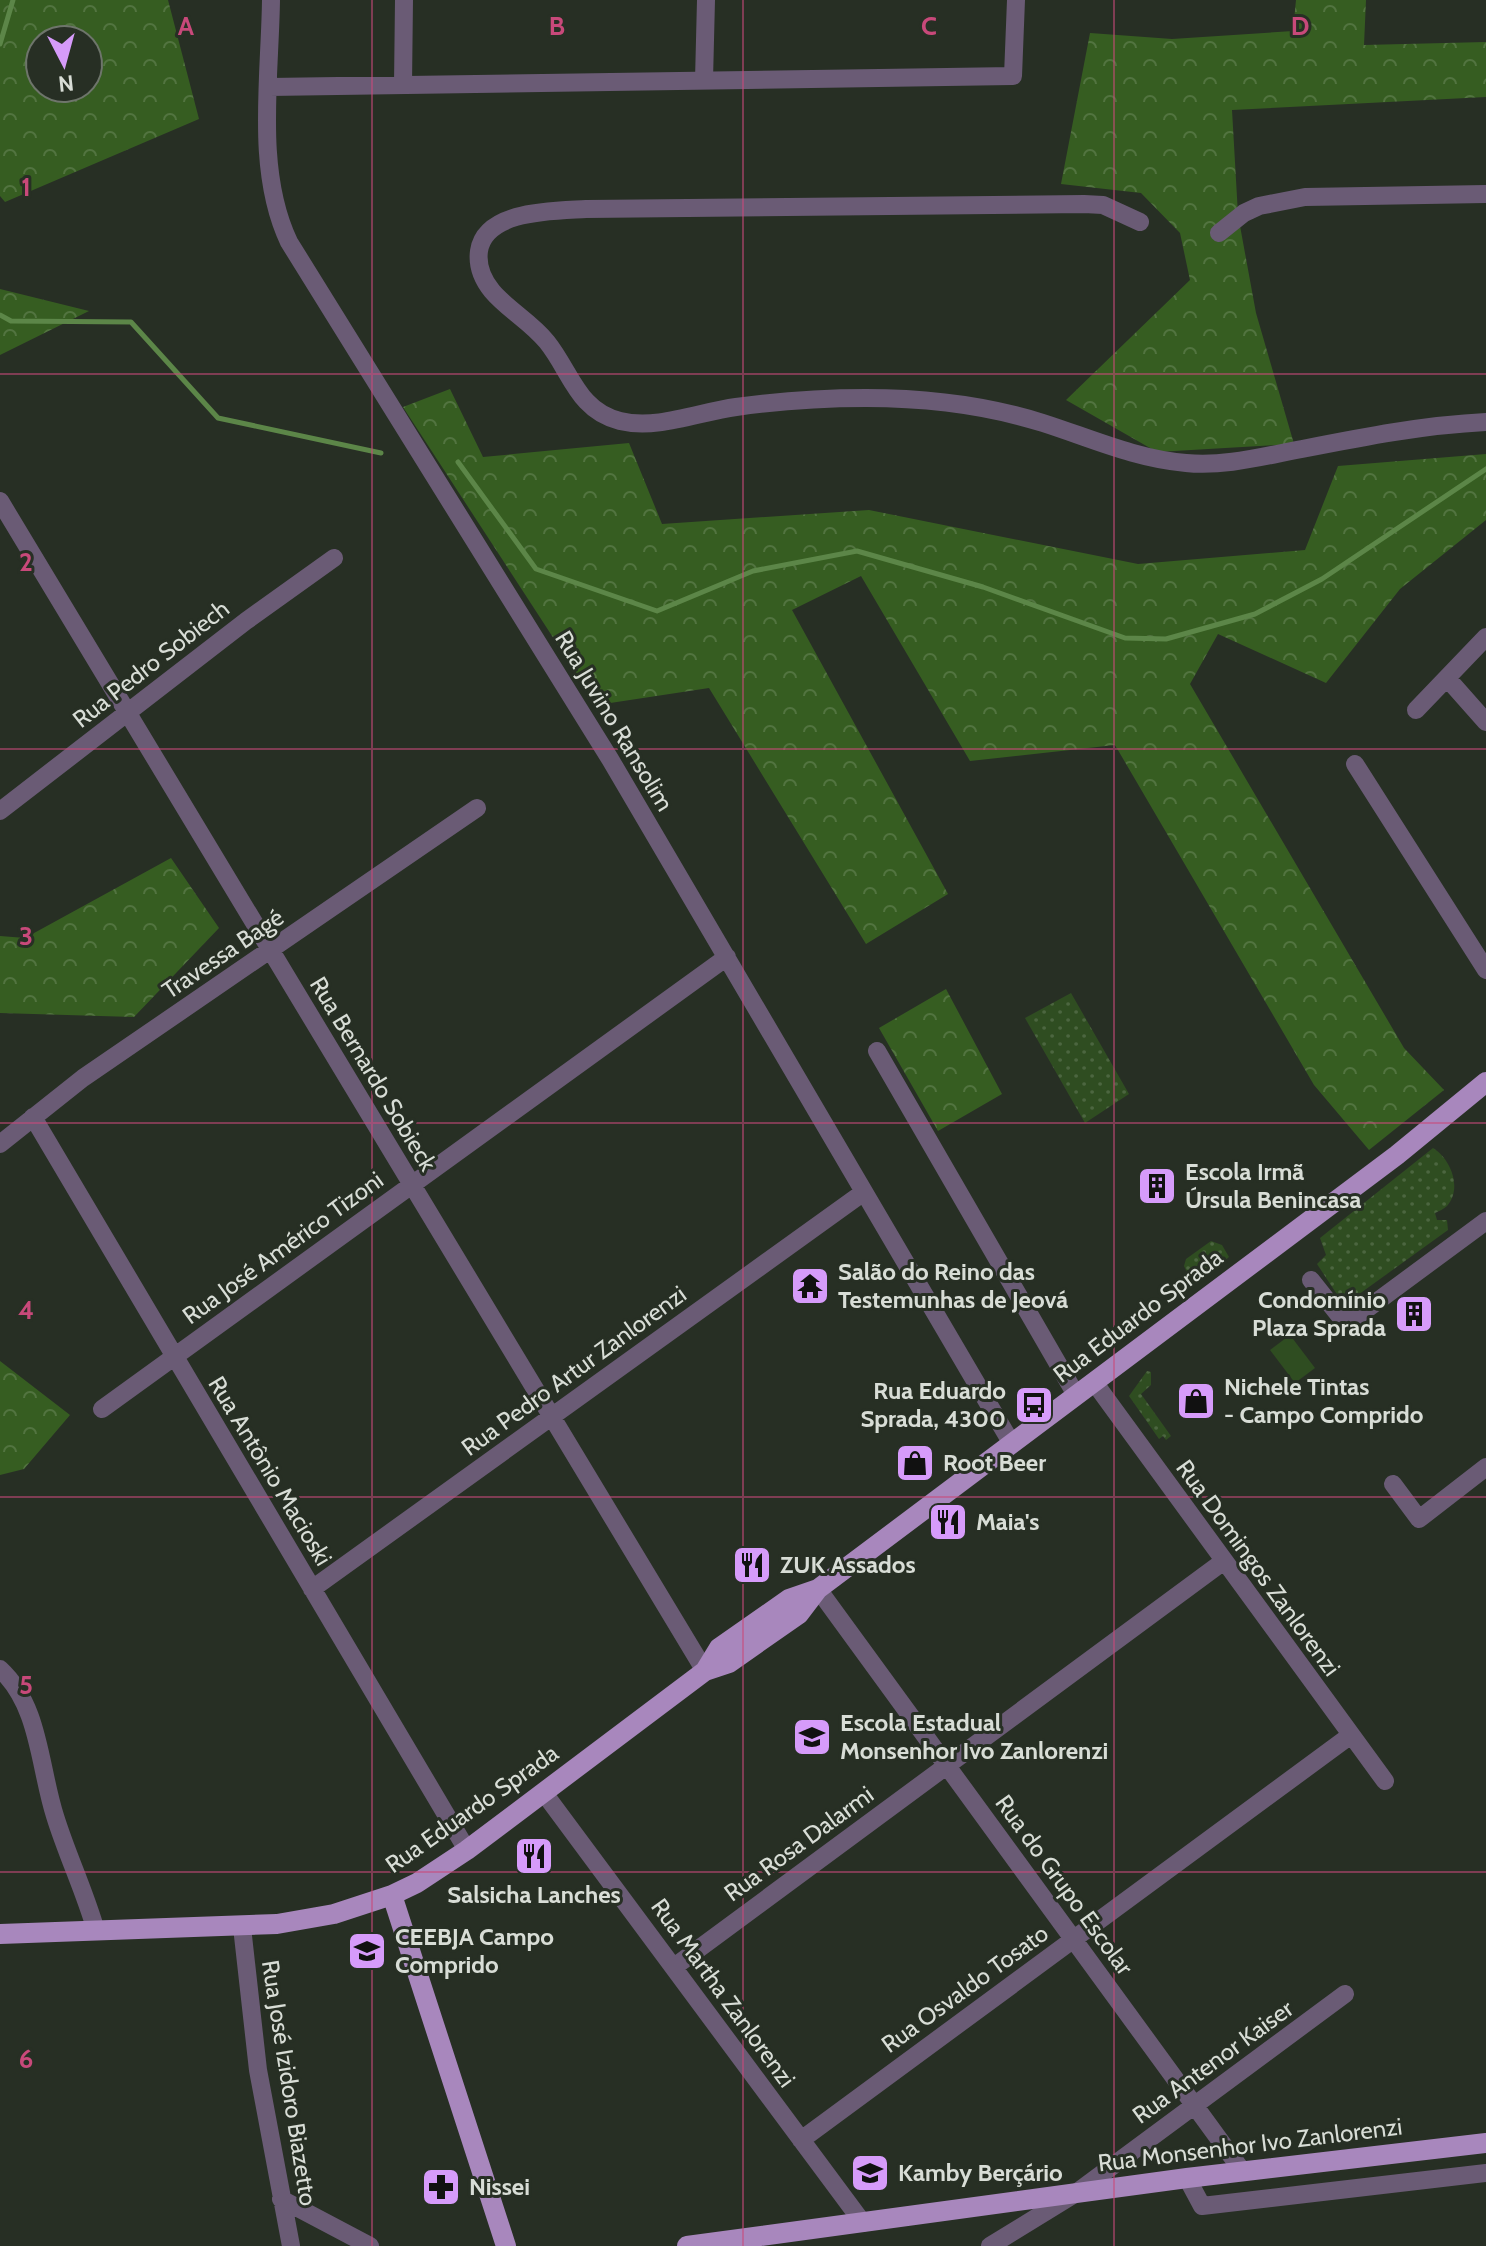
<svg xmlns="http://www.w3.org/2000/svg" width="1486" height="2246" viewBox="0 0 1486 2246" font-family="Cabin,sans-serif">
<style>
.green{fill:url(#green-dots)}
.forest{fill:url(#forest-crowns);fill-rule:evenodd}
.pitch{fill:#2f4d21}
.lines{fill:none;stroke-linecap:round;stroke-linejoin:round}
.stream{stroke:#5c8648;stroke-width:5}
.minor{stroke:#6a5b75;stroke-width:18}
.major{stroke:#a887bd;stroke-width:20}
.grid{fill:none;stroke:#c8497a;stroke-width:2;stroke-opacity:0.55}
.labels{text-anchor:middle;stroke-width:6;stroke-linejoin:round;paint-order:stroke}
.street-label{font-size:24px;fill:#d8ddd6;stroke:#272f24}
.poi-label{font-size:24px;font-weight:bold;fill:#d8ddd6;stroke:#272f24;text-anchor:start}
.grid-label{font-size:26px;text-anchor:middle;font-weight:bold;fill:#c8497a;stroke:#272f24;stroke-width:6;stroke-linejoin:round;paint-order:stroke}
</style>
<defs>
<pattern id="green-dots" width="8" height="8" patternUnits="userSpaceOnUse" patternTransform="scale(2)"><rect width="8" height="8" fill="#2f4d21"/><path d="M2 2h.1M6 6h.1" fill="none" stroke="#4c6640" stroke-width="1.8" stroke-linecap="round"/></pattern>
<pattern id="forest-crowns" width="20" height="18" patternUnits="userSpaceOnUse" patternTransform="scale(2)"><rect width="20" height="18" fill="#365d21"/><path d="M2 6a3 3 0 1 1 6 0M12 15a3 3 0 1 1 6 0" fill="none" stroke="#527440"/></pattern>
</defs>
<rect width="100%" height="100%" fill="#272f24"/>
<path class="green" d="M1071,993L1129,1094L1085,1123L1025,1018Z
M1433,1148C1450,1158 1463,1188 1447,1206C1444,1209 1439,1211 1435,1213L1437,1220H1447L1448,1230L1344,1305L1317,1264L1326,1255L1320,1238Z
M1211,1241L1222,1245L1229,1257L1193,1284L1184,1266L1186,1259Z
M1147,1371L1151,1372V1385L1141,1394L1171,1436L1166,1440L1163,1436L1159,1439L1129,1396Z"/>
<path class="forest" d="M0,0H168L199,119L5,202L0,196ZM40,40H88V88H40Z
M1296,0H1366L1364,45L1486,42V97L1232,110L1238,215L1256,313L1294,444L1157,452L1066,400L1190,280L1180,233L1141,193L1061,184L1090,33L1172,39L1293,31Z
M0,289L89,311L0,355Z
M450,389L483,457L629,443L662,524L869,510L1138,564L1305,550L1338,466L1486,454V520L1400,589L1326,683L1218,634L1190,684L1404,1048L1444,1090L1369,1150L1314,1085L1115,745L970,761L861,576L792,610L948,894L866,944L709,688L597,705L403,407Z
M171,858L219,928L134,1017L0,1013V936L25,938Z
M946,989L1002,1094L938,1131L879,1028Z
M0,1361L70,1415L24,1469L0,1475Z"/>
<path class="pitch" d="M1290,1335L1315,1368L1295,1383L1270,1350Z"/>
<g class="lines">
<path class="stream" d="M0,44L13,0
M0,315L11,321L131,322L218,418L381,453
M458,462L536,569L657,611L753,571L857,551L983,587L1125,638L1166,639L1255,614L1322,579L1486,469"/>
<path class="minor" d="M271,0C270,78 255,171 289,242L610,759L1012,1444
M704,80L706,0
M403,85L404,0
M269,87L1013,76L1016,0
M1140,222L1103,205L1084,204L586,209C553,211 485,210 479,251C477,266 483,280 492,291C508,310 531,322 547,342C571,372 578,411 620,421C657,430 699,412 736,407C779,401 822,398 866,398C925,398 986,405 1043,423C1090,438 1136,459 1186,463C1224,467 1264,456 1302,449C1363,437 1424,425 1486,422
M1219,233L1244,213L1259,206L1305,197L1486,194
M0,501L705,1671
M1447,678L1486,722
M1416,710L1486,637
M1355,764L1486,970
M0,811L246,621L334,558
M877,1051L1076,1395
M33,1117L467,1850
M0,1144L83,1078L477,808
M1311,1280L1342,1319L1352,1320L1486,1221
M1094,1382L1385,1781
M102,1409L727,957
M1393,1484L1419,1519L1486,1467
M312,1589L864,1192
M818,1589L1243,2172
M0,1669C40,1706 39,1766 55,1816C67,1855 85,1892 96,1931
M544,1793L863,2223
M242,1927L258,2070L291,2246
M674,1967L1224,1561
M801,2140L1351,1735
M1187,2178L1202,2206L1486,2173
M281,2199L370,2246
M990,2246L1076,2193L1345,1994"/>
<path class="major" d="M705,1671L719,1648L789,1599L818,1589
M392,1895L506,2246
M0,1934L277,1924L334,1914L392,1895L417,1883L467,1850L705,1671L729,1663L799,1614L818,1589L1397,1155L1486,1082
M687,2246L1187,2178L1486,2143"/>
</g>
<path class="grid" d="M372,0V2246M743,0V2246M1114,0V2246M0,374H1486M0,749H1486M0,1123H1486M0,1497H1486M0,1872H1486"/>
<defs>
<g id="building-square" transform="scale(2)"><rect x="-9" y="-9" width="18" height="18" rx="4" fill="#d69bfa" stroke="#272f24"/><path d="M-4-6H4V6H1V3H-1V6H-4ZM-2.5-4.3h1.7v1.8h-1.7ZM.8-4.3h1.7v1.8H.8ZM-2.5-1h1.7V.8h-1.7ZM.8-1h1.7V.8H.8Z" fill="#111"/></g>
<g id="temple-square" transform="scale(2)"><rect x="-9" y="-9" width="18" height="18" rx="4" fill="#d69bfa" stroke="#272f24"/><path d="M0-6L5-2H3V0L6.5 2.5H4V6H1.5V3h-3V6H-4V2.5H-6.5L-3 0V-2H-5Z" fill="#111"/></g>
<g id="shop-square" transform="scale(2)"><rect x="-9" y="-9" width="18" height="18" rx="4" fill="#d69bfa" stroke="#272f24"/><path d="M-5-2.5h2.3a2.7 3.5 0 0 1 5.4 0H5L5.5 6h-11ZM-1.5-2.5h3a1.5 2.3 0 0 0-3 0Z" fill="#111"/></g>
<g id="bus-square" transform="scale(2)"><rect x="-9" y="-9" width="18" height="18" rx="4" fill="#d69bfa" stroke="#272f24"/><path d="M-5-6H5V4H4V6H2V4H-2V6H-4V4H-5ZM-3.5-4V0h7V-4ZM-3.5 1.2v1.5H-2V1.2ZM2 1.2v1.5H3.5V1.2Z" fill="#111"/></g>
<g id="restaurant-square" transform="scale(2)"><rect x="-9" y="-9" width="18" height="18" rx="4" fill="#d69bfa" stroke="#272f24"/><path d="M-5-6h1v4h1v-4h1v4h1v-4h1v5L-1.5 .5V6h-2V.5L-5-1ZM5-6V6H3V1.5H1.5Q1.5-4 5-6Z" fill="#111"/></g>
<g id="school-square" transform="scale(2)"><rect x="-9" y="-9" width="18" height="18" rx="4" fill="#d69bfa" stroke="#272f24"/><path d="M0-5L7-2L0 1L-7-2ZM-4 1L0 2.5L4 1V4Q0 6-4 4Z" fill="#111"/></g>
<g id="pharmacy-square" transform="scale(2)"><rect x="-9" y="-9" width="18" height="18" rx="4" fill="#d69bfa" stroke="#272f24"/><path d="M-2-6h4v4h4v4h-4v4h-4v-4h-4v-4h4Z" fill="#111"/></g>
</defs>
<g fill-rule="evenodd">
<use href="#building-square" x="1157" y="1186"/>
<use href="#temple-square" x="810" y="1286"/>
<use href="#building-square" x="1414" y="1314"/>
<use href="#shop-square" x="1196" y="1401"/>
<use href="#bus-square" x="1034" y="1405"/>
<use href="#shop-square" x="915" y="1463"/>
<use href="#restaurant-square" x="948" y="1522"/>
<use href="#restaurant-square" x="752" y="1565"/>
<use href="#school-square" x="812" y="1737"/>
<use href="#restaurant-square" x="534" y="1856"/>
<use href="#school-square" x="367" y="1951"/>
<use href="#school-square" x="870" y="2173"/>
<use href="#pharmacy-square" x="441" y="2187"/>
</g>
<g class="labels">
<g class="street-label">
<text transform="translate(151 664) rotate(-38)" y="8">Rua Pedro Sobiech</text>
<text transform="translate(614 721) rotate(59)" y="8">Rua Juvino Ransolim</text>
<text transform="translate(223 954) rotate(-34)" y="8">Travessa Bagé</text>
<text transform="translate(373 1074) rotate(59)" y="8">Rua Bernardo Sobieck</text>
<text transform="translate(283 1248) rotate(-36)" y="8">Rua José Américo Tizoni</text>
<text transform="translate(1138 1316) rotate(-37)" y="8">Rua Eduardo Sprada</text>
<text transform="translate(574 1371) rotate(-36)" y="8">Rua Pedro Artur Zanlorenzi</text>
<text transform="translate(270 1471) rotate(59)" y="8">Rua Antônio Macioski</text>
<text transform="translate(1258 1568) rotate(54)" y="8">Rua Domingos Zanlorenzi</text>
<text transform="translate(472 1809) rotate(-35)" y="8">Rua Eduardo Sprada</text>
<text transform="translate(799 1844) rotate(-36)" y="8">Rua Rosa Dalarmi</text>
<text transform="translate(1064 1885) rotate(54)" y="8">Rua do Grupo Escolar</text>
<text transform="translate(965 1989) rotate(-36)" y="8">Rua Osvaldo Tosato</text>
<text transform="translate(723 1993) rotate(54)" y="8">Rua Martha Zanlorenzi</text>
<text transform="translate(1213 2062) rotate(-36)" y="8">Rua Antenor Kaiser</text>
<text transform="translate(289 2083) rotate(81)" y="8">Rua José Izidoro Biazetto</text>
<text transform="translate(1250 2145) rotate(-7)" y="8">Rua Monsenhor Ivo Zanlorenzi</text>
</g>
<g class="poi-label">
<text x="1185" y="1180">Escola Irmã<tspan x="1185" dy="28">Úrsula Benincasa</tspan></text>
<text x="838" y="1280">Salão do Reino das<tspan x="838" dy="28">Testemunhas de Jeová</tspan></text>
<text x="1386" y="1308" text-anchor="end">Condomínio<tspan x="1386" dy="28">Plaza Sprada</tspan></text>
<text x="1224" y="1395">Nichele Tintas<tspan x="1224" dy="28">- Campo Comprido</tspan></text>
<text x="1006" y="1399" text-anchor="end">Rua Eduardo<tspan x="1006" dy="28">Sprada, 4300</tspan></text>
<text x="943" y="1471">Root Beer</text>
<text x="976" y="1530">Maia's</text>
<text x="780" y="1573">ZUK Assados</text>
<text x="840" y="1731">Escola Estadual<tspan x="840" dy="28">Monsenhor Ivo Zanlorenzi</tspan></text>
<text x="534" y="1903" text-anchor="middle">Salsicha Lanches</text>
<text x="395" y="1945">CEEBJA Campo<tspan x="395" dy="28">Comprido</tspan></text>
<text x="898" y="2181">Kamby Berçário</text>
<text x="469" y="2195">Nissei</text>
</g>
</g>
<g class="grid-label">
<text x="186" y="35">A</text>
<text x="557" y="35">B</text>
<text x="929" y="35">C</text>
<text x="1300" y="35">D</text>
<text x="26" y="196">1</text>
<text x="26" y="571">2</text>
<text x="26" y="945">3</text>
<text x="26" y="1319">4</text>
<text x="26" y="1694">5</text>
<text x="26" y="2068">6</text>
</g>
<g transform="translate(64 64) rotate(174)"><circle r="38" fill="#272f24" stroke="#6e756b" stroke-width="2"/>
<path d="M0-6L14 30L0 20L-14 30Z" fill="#d69bfa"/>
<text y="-12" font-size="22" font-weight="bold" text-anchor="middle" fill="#d8ddd6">N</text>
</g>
</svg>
